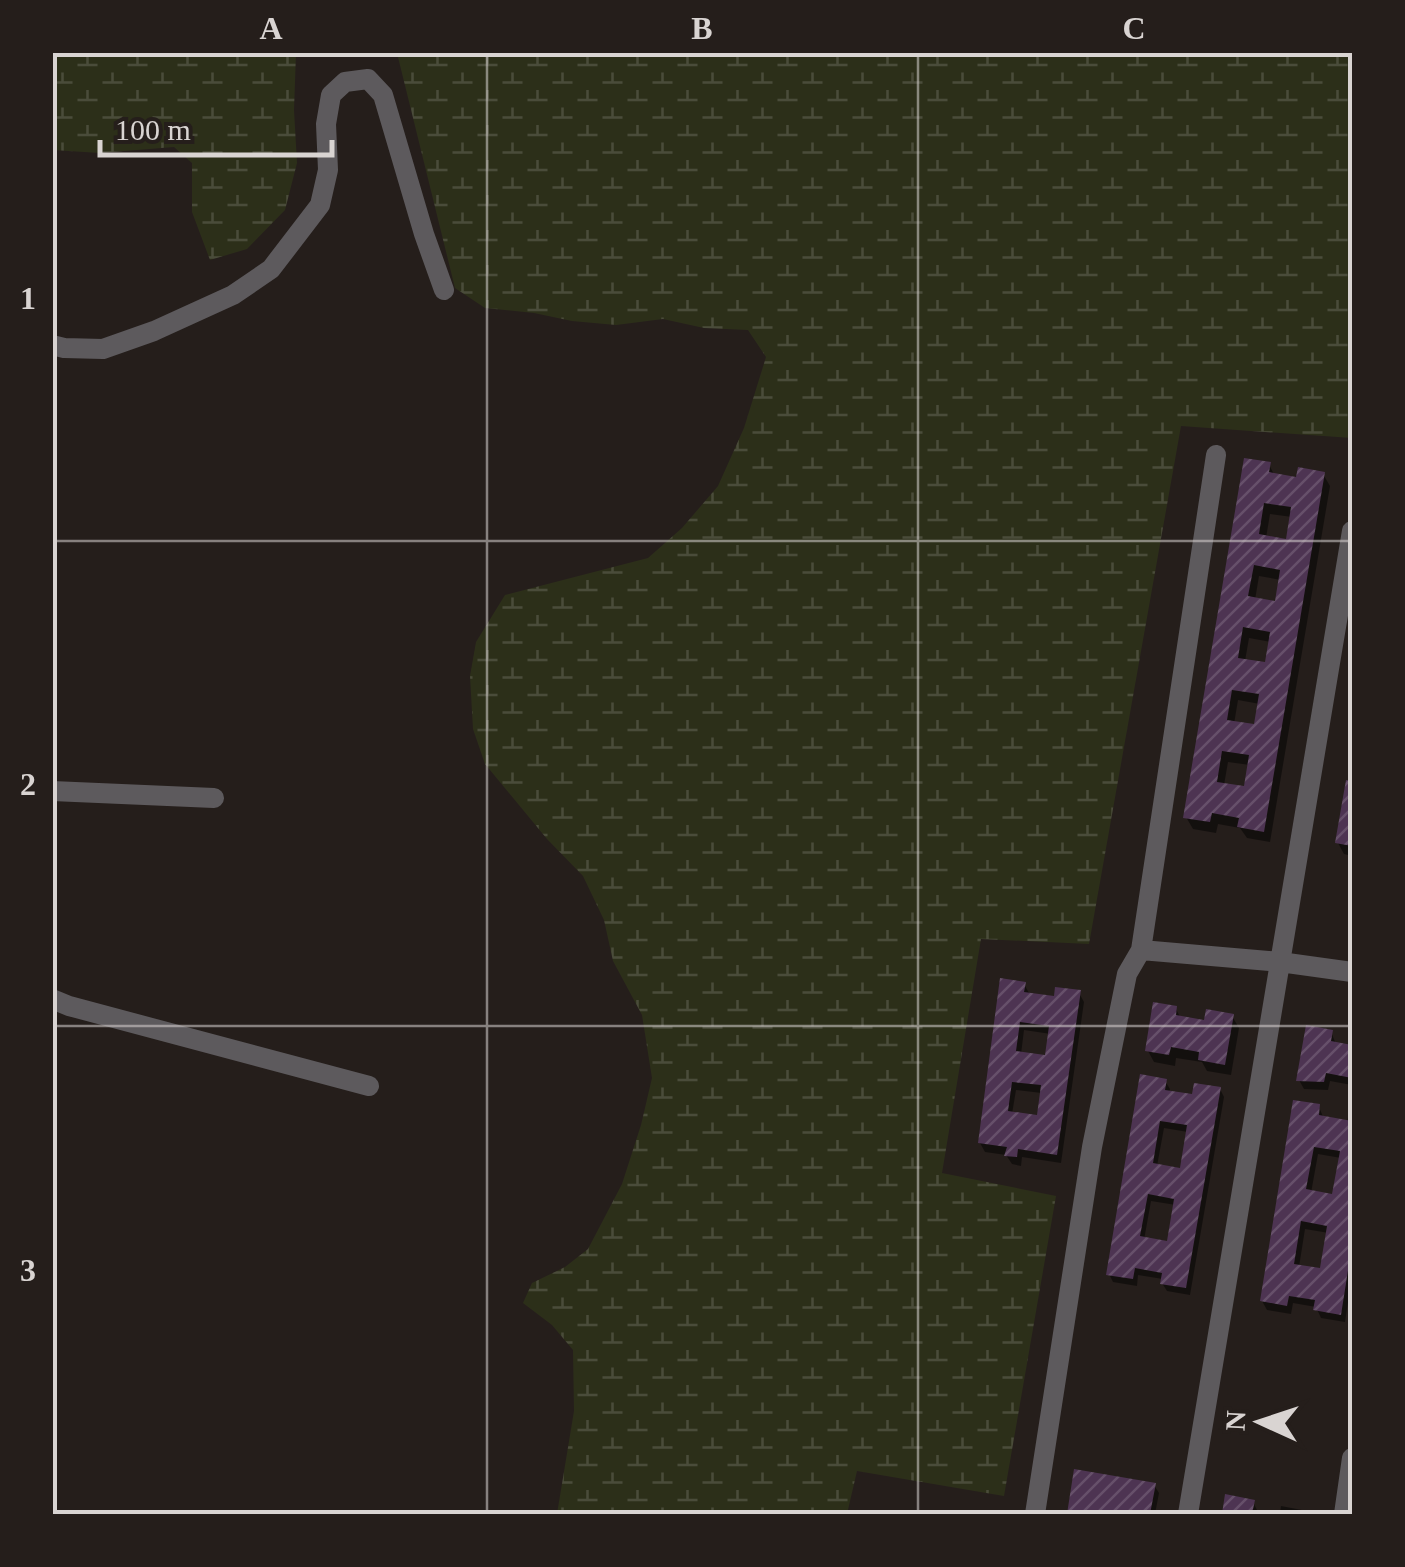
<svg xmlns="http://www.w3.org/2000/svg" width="1405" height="1567" viewBox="0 0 1405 1567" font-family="Georgia,serif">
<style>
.wetland{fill:url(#wetland-marsh)}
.shadow{fill:#0007;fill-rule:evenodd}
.building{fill:url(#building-hatch);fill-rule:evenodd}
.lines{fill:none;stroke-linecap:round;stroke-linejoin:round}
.minor{stroke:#5d5a5d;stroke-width:20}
.grid{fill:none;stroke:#d9d4d2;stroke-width:2.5;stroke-opacity:0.55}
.neatline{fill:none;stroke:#d9d4d2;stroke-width:4}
.grid-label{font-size:32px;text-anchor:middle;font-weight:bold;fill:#d9d4d2}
</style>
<defs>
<pattern id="wetland-marsh" width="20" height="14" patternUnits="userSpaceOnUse" patternTransform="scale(2.5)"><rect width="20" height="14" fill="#2c2f19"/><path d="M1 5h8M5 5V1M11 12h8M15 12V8" fill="none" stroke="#4a4c3a"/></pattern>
<pattern id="building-hatch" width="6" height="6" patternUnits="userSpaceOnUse" patternTransform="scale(2.5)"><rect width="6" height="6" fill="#4d3452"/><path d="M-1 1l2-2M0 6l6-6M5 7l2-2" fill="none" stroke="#66506a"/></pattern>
</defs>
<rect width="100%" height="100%" fill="#251e1b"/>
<path class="wetland" d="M53,52L296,53L294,110L297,163L285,210L247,249L210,260L192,212V163L174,147L100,153L53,150Z
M397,53H1352V438L1181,426L1089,944L981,939L942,1173L1056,1196L1004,1496L857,1471L847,1514H557L574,1411L573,1350L552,1325L523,1303L532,1283L565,1267L588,1249L622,1184L641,1125L652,1078L642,1015L613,961L604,920L583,876L547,839L485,764L473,729L470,676L476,642L505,595L648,558L682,528L718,486L744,428L766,357L748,330L704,328L663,319L616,325L572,321L534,313L485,308L455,288Z"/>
<path class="shadow" d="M1269,465L1275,476L1298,480L1323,474L1330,486L1270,842L1247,838L1240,828L1218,824L1216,833L1193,829L1186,817ZM1270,514L1292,517L1288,542L1266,538ZM1259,576L1281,580L1277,604L1255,600ZM1249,638L1271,642L1267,665L1245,661ZM1238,700L1260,704L1256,727L1234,724ZM1228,762L1250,765L1246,789L1224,785Z
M1352,757V856L1344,854L1338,843Z
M1024,984L1029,993L1056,999L1079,993L1084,1002L1061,1163L1022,1157L1021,1166L1012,1164L1006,1155L985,1152L980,1143ZM1024,1030L1051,1034L1048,1058L1021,1054ZM1016,1090L1042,1093L1039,1118L1012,1114Z
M1176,1009L1181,1019L1207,1023L1232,1016L1239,1028L1231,1075L1207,1071L1202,1062L1176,1058L1175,1066L1154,1062L1148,1051Z
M1331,1032L1336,1044L1352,1047V1085L1330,1081L1328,1090L1304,1089L1299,1080Z
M1165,1081L1170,1089L1169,1093L1194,1097L1220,1089L1224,1097L1190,1295L1167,1291L1162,1283L1163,1279L1138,1275L1137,1286L1113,1282L1109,1274ZM1164,1128L1188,1132L1182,1171L1157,1166ZM1151,1201L1176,1205L1169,1244L1144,1240Z
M1352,1093V1276L1345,1322L1321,1318L1316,1307L1293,1303L1291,1314L1267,1310L1262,1301L1319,1107L1324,1119L1347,1123ZM1318,1154L1341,1158L1334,1197L1311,1193ZM1305,1229L1329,1233L1322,1271L1299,1267Z
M1076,1472L1154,1485L1159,1493L1155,1514H1069Z
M1227,1497L1253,1502L1258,1512L1272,1514H1224Z
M1281,1506L1307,1511L1310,1514H1280Z"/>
<path class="building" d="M1244,458L1271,462L1269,472L1296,477L1298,467L1325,472L1264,832L1237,827L1239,818L1212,813L1210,822L1183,818ZM1264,503L1291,507L1286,539L1259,534ZM1254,565L1280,570L1275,601L1248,596ZM1243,627L1270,632L1265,662L1238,658ZM1232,690L1259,694L1254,724L1227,720ZM1222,751L1249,755L1244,786L1217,782Z
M1346,780L1352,781V846L1335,843Z
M1000,978L1026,982L1024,992L1054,996L1055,987L1081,990L1057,1155L1018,1149L1017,1157L1004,1156L1007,1147L978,1143ZM1020,1022L1049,1026L1045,1055L1016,1051ZM1012,1082L1041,1085L1037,1115L1008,1111Z
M1153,1002L1177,1006L1176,1015L1204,1020L1206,1009L1234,1014L1225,1065L1198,1060L1199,1052L1171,1047L1169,1055L1145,1051Z
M1306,1025L1333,1030L1331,1041L1352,1045V1078L1326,1073L1324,1082L1296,1081Z
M1140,1074L1167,1079L1165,1090L1192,1094L1194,1083L1221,1087L1186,1288L1160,1284L1162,1273L1135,1268L1133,1279L1106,1275ZM1160,1121L1187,1125L1180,1168L1153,1163ZM1148,1194L1174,1199L1167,1241L1140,1236Z
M1293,1100L1320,1104L1319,1115L1352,1121V1245L1341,1315L1313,1310L1315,1300L1289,1296L1287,1306L1260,1301ZM1314,1147L1340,1151L1332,1194L1306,1189ZM1301,1221L1327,1226L1320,1268L1294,1264Z
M1074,1469L1156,1483L1150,1514H1067Z
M1225,1494L1255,1500L1252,1514H1222Z"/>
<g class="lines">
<path class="minor" d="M52,345L64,348L103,349L154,331L233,295L271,269L320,205L328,170L326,124L331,95L345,82L368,79L383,95L424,234L444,290
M52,791L214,798
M1141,950L1216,455
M52,999L69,1006L369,1086
M1035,1514L1092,1147L1127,974L1141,950L1280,962L1352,972
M1188,1514L1352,531
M1344,1514L1352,1458"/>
</g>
<path class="grid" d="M487,52V1514M918,52V1514M52,541H1352M52,1026H1352"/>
<rect width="1405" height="1567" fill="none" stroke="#251e1b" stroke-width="110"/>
<g transform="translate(1260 1422) rotate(273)" stroke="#251e1b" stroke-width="8" paint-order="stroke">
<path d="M0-8L18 38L0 25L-18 38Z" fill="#d9d4d2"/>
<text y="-15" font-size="28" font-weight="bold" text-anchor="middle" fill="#d9d4d2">N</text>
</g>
<path d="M100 140v15h232v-15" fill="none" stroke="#d9d4d2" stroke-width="5"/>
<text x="115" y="140" font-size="30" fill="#d9d4d2" stroke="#251e1b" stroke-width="8" paint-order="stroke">100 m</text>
<rect x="55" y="55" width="1295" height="1457" class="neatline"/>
<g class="grid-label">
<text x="271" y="39">A</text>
<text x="702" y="39">B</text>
<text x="1134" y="39">C</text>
<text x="28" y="309">1</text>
<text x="28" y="795">2</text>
<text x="28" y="1281">3</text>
</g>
</svg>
